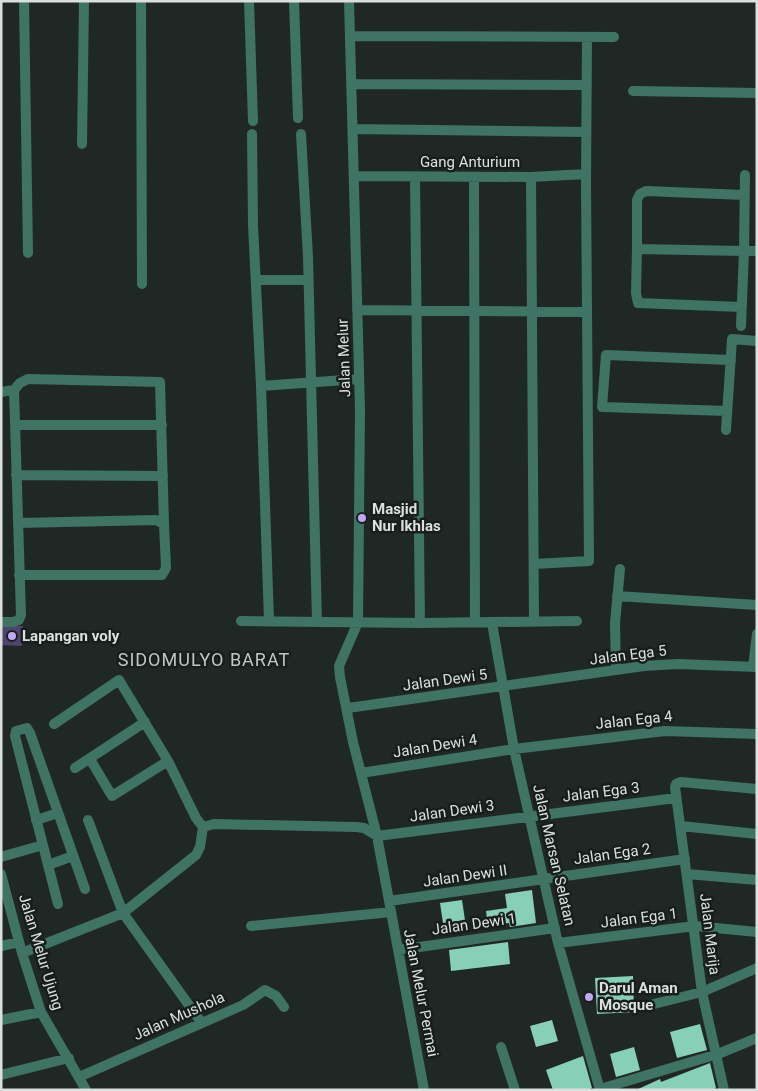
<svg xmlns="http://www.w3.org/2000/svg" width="758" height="1091" viewBox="0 0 758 1091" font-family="Roboto,sans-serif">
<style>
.green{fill:#4f446d}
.building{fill:#88cfb8}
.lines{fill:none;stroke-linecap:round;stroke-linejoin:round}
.minor{stroke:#3f7363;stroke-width:10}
.poi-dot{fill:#bda9f5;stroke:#171e1b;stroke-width:2}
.labels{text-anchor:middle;stroke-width:5;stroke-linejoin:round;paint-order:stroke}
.street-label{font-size:15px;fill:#dbe0de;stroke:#171e1b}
.poi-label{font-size:15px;font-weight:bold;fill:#dbe0de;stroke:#171e1b;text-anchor:start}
.quarter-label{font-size:18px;letter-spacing:1px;fill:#bdc7c3;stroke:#171e1b}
</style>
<rect width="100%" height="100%" fill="#202825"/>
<path class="green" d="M1,626H23L22,646L1,645Z"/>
<path class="building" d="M532,890L536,923L510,927L509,923L488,926L486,911L507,908L505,894Z
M462,900L466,927L444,930L440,903Z
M508,942L510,964L451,971L449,950Z
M633,976L634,1012L597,1014L595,978Z
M552,1020L558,1041L536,1047L530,1026Z
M700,1024L707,1050L677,1058L670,1032Z
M634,1047L640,1070L616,1077L610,1054Z
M583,1056L592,1088L587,1090H553L546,1070Z
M710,1063L716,1088L712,1090H636L660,1079L661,1082Z"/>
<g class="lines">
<path class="minor" d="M24,1L28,253
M141,1L142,284
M249,1L253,121
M294,1L298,118
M349,1L360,409L358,622L339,666L340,677L353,742L377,836L424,1090
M350,36L614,37
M351,84L587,85
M633,91L757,93
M353,129L586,132
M252,134L253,225L261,386
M301,134L308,257L317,622
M82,144L84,1
M745,175L744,251H757
M354,176L531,177L586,174
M474,177L475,622
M531,177L534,621
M415,178L420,623
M637,249V200L640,194L646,191L744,195
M256,280H308
M741,307L638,303L636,293L637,249L744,251L741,326
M357,310L587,312
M14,390L20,383L28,379L160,382L164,524L156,520L18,523
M1,392L14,390L21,615L19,620L13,622H1
M727,411L602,407L606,355L731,360
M15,425H162
M726,430L732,339L757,341
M16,475L163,476
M534,564L589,561L586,184L587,37
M19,575H162L166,568L164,524
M617,596L757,605
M241,621L420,623L577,621
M269,621L261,386L359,379
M492,623L514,749L558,943L600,1090
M753,667L757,634
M616,670L615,623L620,569
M348,708L644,666L678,664L757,667
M54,724L119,680L168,761L196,818L203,827
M90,759L112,796L168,761
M75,768L145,722
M361,773L514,749L665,731L757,734
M36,820L58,813
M88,820L123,913L201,1022
M681,826L757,834
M377,836L676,798
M1,857L43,845
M48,865L73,856
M1,874L22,953L41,1012L86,1090
M687,874L757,880
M389,901L685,859
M58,904L15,736L16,731L27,728L30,733L85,889
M251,926L391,912
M558,943L695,926L757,932
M1,946L19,942
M398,950L555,928
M22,953L123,913L196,855L200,847L203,827L214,824L356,827L364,828L377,836
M642,1007L702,992L757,968
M1,1020L41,1012
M501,1047L515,1090
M1,1075L69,1058
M79,1077L243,1005L265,990L276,996L284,1007
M600,1089L718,1054L757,1038
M724,1090L702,992L675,787L676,784L681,782L757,789"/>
</g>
<g class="poi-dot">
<circle cx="362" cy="518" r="5"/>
<circle cx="12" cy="636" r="5"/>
<circle cx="589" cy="997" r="5"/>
</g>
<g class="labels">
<g class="street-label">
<text x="470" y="167">Gang Anturium</text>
<text transform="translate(344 358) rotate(-92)" y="5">Jalan Melur</text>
<text transform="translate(628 655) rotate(-7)" y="5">Jalan Ega 5</text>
<text transform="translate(445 680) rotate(-8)" y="5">Jalan Dewi 5</text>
<text transform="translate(634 720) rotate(-6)" y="5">Jalan Ega 4</text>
<text transform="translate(435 746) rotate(-9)" y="5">Jalan Dewi 4</text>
<text transform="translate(601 792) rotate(-7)" y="5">Jalan Ega 3</text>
<text transform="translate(452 811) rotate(-8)" y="5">Jalan Dewi 3</text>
<text transform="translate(612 854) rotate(-8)" y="5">Jalan Ega 2</text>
<text transform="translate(554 855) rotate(77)" y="5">Jalan Marsan Selatan</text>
<text transform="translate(465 876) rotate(-8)" y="5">Jalan Dewi II</text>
<text transform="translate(639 918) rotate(-7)" y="5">Jalan Ega 1</text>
<text transform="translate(474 924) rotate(-8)" y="5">Jalan Dewi 1</text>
<text transform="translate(710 934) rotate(83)" y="5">Jalan Marija</text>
<text transform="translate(41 952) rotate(73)" y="5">Jalan Melur Ujung</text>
<text transform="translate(421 993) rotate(79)" y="5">Jalan Melur Permai</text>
<text transform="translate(179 1016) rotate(-24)" y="5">Jalan Mushola</text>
</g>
<g class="poi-label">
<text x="372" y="514">Masjid<tspan x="372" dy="17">Nur Ikhlas</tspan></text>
<text x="22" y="641">Lapangan voly</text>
<text x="599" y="993">Darul Aman<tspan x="599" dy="17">Mosque</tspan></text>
</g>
<g class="quarter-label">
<text x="204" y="666">SIDOMULYO BARAT</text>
</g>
</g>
<rect width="758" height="1091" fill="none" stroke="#dbe0de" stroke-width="5"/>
</svg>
